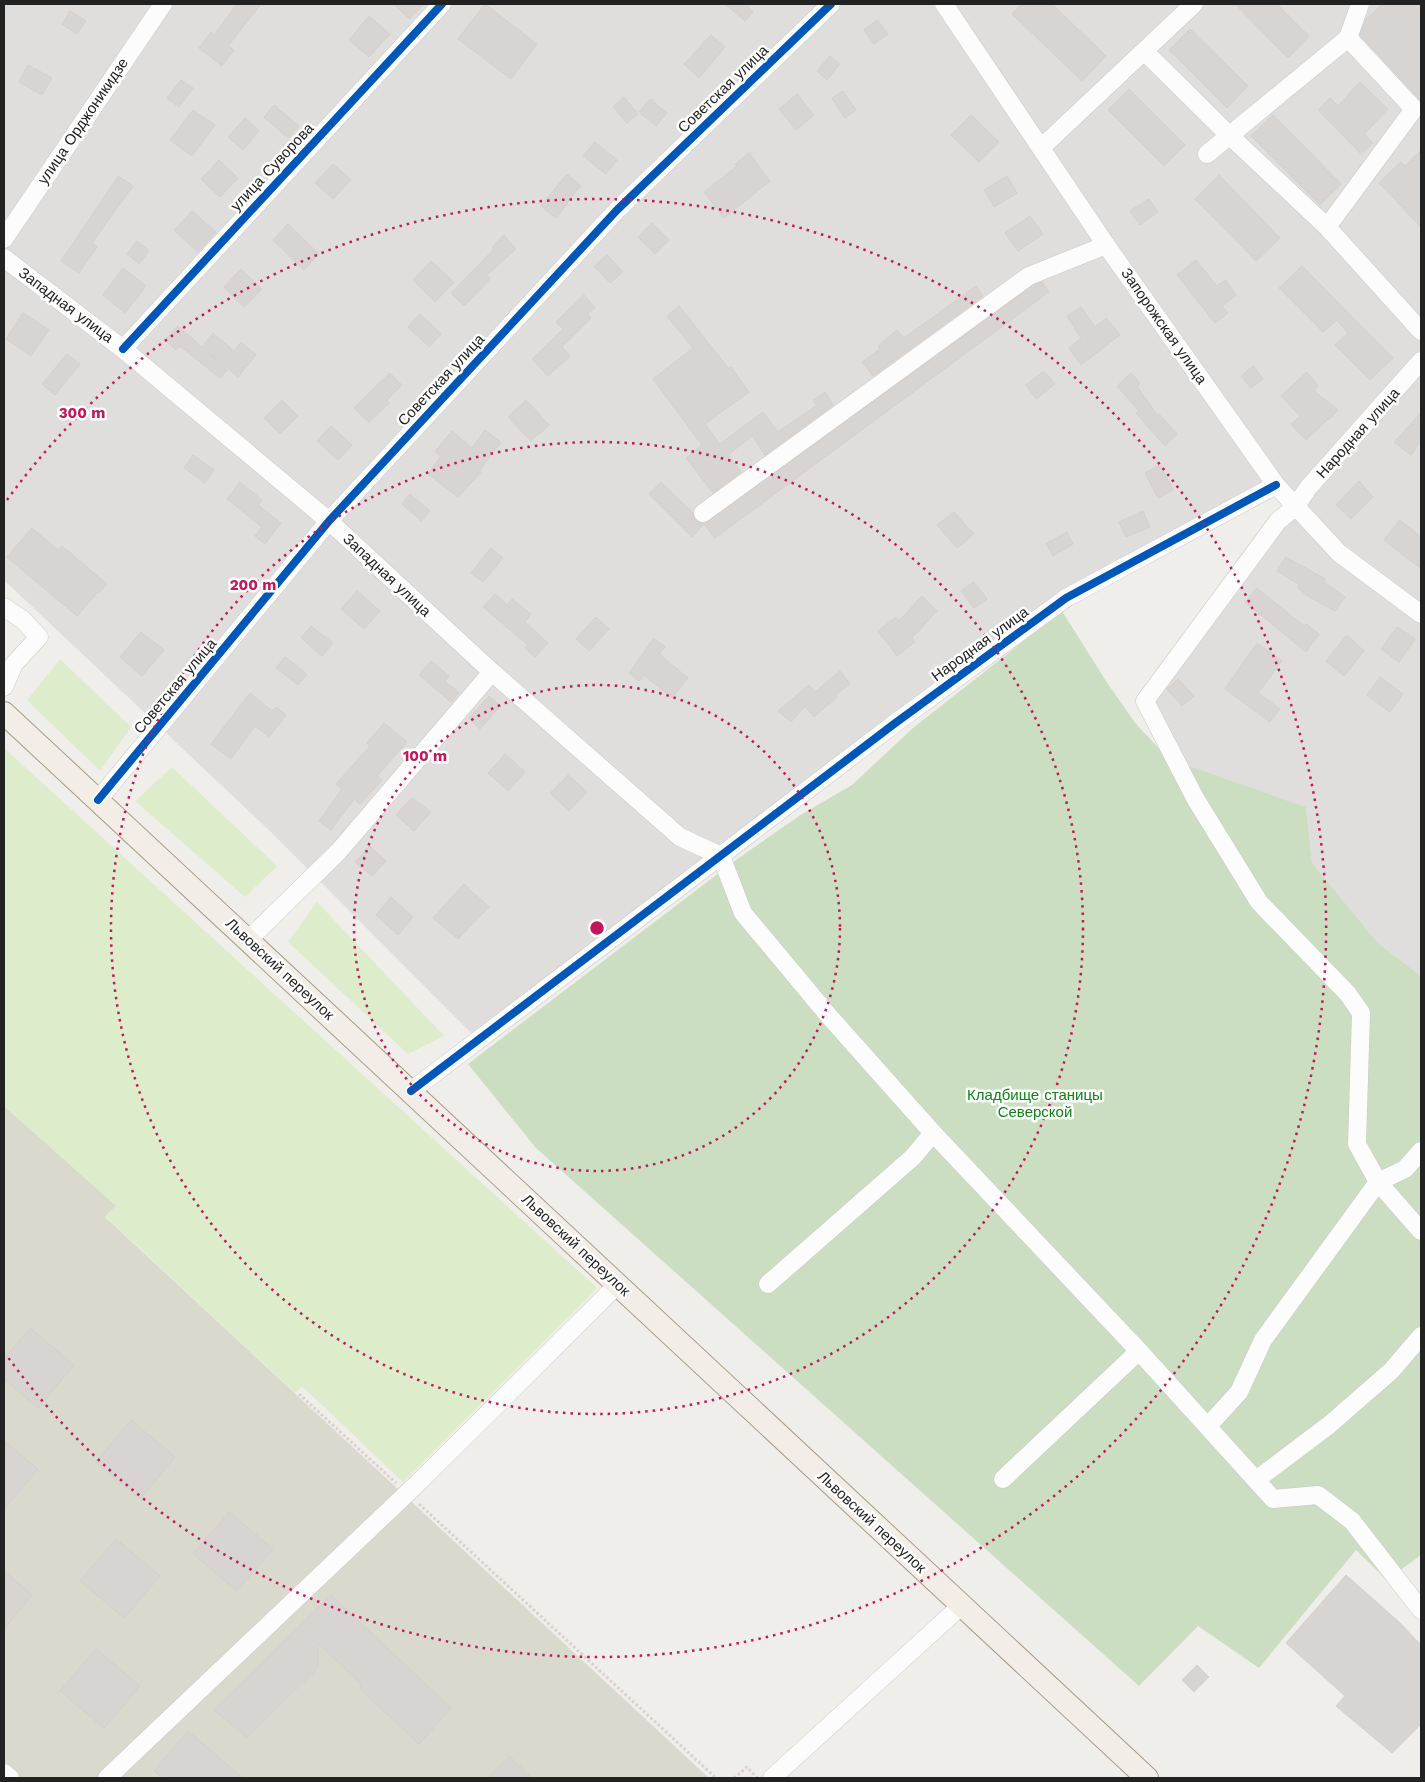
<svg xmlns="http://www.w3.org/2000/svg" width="1425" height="1782" viewBox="0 0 1425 1782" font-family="'Work Sans',sans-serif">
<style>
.residential{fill:#dfdedc}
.construction{fill:#d9d9cd}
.grass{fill:#ddeccb}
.forest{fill:#cbdec1}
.building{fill:#d7d4d2;stroke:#d3d0cc}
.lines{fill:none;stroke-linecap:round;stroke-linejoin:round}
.minor-casing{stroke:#c9c8c7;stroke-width:19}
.major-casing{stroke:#a79c86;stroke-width:24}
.path{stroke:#dccecd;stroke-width:3;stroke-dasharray:2.5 2.5;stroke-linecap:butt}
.minor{stroke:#fdfcfc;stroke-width:18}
.major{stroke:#f3ede7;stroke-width:22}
.cycleway-casing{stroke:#fff;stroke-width:11}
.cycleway{stroke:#0057b8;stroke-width:8}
.ring{fill:none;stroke:#c2185b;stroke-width:2.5;stroke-dasharray:2.5 5}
.labels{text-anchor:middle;stroke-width:5;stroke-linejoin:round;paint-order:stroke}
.street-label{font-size:15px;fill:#222;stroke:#fff}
.park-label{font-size:15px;fill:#0c8416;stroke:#fff}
.centre{fill:#c2185b;stroke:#fff;stroke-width:2.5}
.ring-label{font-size:15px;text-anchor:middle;font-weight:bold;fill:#c2185b;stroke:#fff;stroke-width:5;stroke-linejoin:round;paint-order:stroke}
</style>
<rect width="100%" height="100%" fill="#f0eeeb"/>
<path class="residential" d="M4,4H1421V976L1378,943L1312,863L1306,807L1176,762L1145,701L1295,506L1276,485L1066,598L478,1040L274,835L4,580Z"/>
<path class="construction" d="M4,1106L117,1206L105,1217L709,1778H4Z"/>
<path class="grass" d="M60,659L131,727L100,771L27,700Z
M4,748L597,1288L403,1482L302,1386L295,1393L105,1216L116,1206L4,1106Z
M172,767L277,866L245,897L135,801Z
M317,902L444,1036L408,1054L288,942Z"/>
<path class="forest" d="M1062,611L1106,681L1136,724L1169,759L1306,807L1312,863L1378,943L1421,976V1555L1387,1580L1356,1550L1259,1668L1198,1626L1139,1686L536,1148L468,1064L736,860L799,816L852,785L913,728Z"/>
<path class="building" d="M237,4H261L228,46L234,50L222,66L199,48L211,32L214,35Z
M394,4H424L409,19Z
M485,4L537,44L511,79L458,39Z
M725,4H745L753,12L745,21Z
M1022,4H1052L1106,56L1082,81L1012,14Z
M1235,4H1277L1309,36L1288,58Z
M1383,4H1421V101L1360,35L1366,19Z
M70,11L86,21L77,34L62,24Z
M369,16L390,34L369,57L349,40Z
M877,20L888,34L874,44L864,30Z
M1190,29L1248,86L1227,108L1169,50Z
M711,35L725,47L699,78L684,64Z
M830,56L840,64L827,80L817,71Z
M28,65L52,78L42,95L19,82Z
M181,80L193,88L179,107L167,98Z
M1360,82L1388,109L1364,134L1373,143L1361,154L1318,110L1330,98L1338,106Z
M1129,89L1185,145L1164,166L1108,110Z
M843,91L856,110L845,118L832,98Z
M797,94L814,115L796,130L779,109Z
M624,97L638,114L627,123L613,107Z
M650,99L667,113L656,126L639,112Z
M274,105L299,126L288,138L264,117Z
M193,110L215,125L192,156L170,140Z
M971,115L999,142L979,162L951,135Z
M1273,115L1341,184L1320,205L1251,136Z
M245,118L259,131L243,150L228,137Z
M595,142L617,160L606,174L583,156Z
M1421,150V227L1379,183L1401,162L1405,166Z
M749,153L770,181L724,218L704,192L737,166L735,164Z
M219,160L238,178L220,197L201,179Z
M333,164L351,180L333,199L315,183Z
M567,174L581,186L567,202L568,203L556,218L541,206Z
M1219,175L1280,238L1256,261L1195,199Z
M118,176L133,186L92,243L97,247L79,273L61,261Z
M1007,176L1017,193L994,207L984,190Z
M1149,199L1158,212L1140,225L1130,211Z
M192,211L216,232L198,252L174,230Z
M1030,216L1043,234L1018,251L1005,233Z
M652,223L669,240L655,254L638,237Z
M288,224L319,254L304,270L273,240Z
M504,235L516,249L487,275L490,279L464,306L451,293L494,249L492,247Z
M137,241L149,251L139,264L127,254Z
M607,255L623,272L610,283L594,266Z
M1196,260L1217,286L1226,280L1236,295L1222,306L1228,313L1215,323L1177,275Z
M431,261L454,282L435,302L413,280Z
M1302,266L1393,358L1370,380L1335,345L1348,333L1337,320L1323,332L1279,288Z
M123,268L146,286L125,313L103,295Z
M241,269L262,289L244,307L224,287Z
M1042,282L1049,292L715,538L704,524L1034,285Z
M976,286L983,296L873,376L862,362L880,349L878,346L897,330L904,338Z
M584,295L595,308L587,314L591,318L562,347L570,356L548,376L532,359L563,329L556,322Z
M679,306L729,369L731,367L749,392L705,424L720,444L763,412L778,432L817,405L813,400L825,392L833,405L765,455L752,436L728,455L741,472L713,493L686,458L702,445L653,379L693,348L667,316Z
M1081,307L1095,327L1106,318L1120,335L1081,365L1069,348L1081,338L1067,316Z
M23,313L49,330L31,356L6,339Z
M420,314L441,334L429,347L408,327Z
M178,326L202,347L213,333L234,351L241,342L256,355L238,377L212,355V356L227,370L220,378L180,346L176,350L165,340Z
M67,354L80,364L55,395L42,384Z
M1253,366L1263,379L1251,388L1241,376Z
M1044,371L1055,384L1036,399L1026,385Z
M1307,372L1318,386L1314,391L1338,410L1329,420L1328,419L1306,440L1291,424L1300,416L1281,396Z
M390,373L402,385L387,400L389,403L369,422L354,408Z
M1131,373L1140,383L1137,386L1157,415L1159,414L1177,434L1165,446L1136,413L1139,411L1117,386Z
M282,400L298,416L280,434L264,418Z
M526,400L549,425L531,441L508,417Z
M1421,413V440L1411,455L1394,442Z
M331,426L352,445L338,460L317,441Z
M485,430L501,442L479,471L481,472L458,497L428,474L441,456L435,452L452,431L472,448Z
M193,455L214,470L205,483L184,468Z
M1160,465L1173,490L1158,498L1145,473Z
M1359,481L1373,497L1351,519L1336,505Z
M240,482L262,500L258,505L281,523L265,544L255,536L262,527L227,499Z
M661,482L693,513L695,520L704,524L692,537L649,494Z
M410,494L430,511L421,521L402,504Z
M1143,511L1150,527L1126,537L1119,522Z
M954,512L974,534L957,548L937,525Z
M1400,520L1421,537V569L1384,540Z
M32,528L58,550L62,546L107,584L99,593L98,592L77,616L7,557Z
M1067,532L1073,544L1053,556L1046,544Z
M491,548L503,558L483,582L471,573Z
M1286,557L1325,579L1324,582L1345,597L1335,611L1308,596L1298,588L1300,585L1277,571Z
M974,582L987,599L974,608L961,591Z
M1257,588L1304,626L1306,624L1319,634L1306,652L1245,602Z
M357,591L380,611L364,629L341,609Z
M495,594L507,605L512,599L531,614L525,622L548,643L535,657L525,648L528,645L483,607Z
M922,596L937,611L912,638L915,642L897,656L878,631L896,617L899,621Z
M596,617L609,629L589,651L576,639Z
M311,626L333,643L322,656L301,638Z
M1397,627L1415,639L1399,662L1381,649Z
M141,632L164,650L142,676L120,657Z
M1347,635L1364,651L1344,676L1326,661Z
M654,638L665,647L659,654L688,678L672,698L644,675L639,681L629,673Z
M1257,643L1282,661L1258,693L1280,709L1270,722L1225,689Z
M285,657L307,674L298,685L276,668Z
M431,661L449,676L445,681L459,693L451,702L419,675Z
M840,671L850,684L835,695L837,697L814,717L805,706L791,722L778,711L809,685L815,692Z
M1380,677L1403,694L1390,712L1367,695Z
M1178,679L1194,696L1182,706L1167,689Z
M250,693L272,711L276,707L286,715L269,737L255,726L231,759L211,744Z
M489,696L500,706L480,729L469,718Z
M384,723L407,742L377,776L382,780L360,804L354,799L331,830L319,821L342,789L336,784L370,746L367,743Z
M505,754L525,772L508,791L488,773Z
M568,775L587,792L569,811L550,793Z
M412,798L431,812L414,831L396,815Z
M370,846L386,861L372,876L355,862Z
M464,884L489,907L458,939L433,918Z
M391,897L413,917L398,935L376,915Z
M30,1328L74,1365L38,1408L4,1379V1359Z
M131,1420L175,1457L140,1499L96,1462Z
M4,1441L38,1469L4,1509Z
M229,1512L273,1549L237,1591L193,1554Z
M116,1539L160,1576L124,1618L80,1581Z
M4,1571L32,1595L4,1629Z
M1346,1575L1399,1622L1421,1645V1724L1392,1753L1336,1706L1345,1696L1286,1643Z
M331,1595L451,1708L419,1744L360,1689L361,1684L318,1643V1668L247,1737L214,1710Z
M96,1649L140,1686L104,1728L60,1691Z
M1197,1665L1209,1677L1194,1692L1182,1680Z
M188,1731L243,1778H163L154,1771Z
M509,1756L532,1778H488Z"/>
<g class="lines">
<g class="minor-casing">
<path id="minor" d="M944,4L1106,245L1276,485L1339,553L1421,614
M1348,38L1414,109L1327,227L1421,331
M1144,51L1229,135L1327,227
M1042,147L1194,4
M1207,154L1348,38L1360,4
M4,239L163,4
M4,258L123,349L329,521L492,672L680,837L721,856
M123,349L442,4
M1421,361L1308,488L1296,506L1278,521L1145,701L1195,798L1259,902L1348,994L1361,1013L1357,1144L1378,1182L1421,1231
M703,513L1029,276L1106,245
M4,607L23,620L39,637L14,664L4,687
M98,800L329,521L617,210L831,4
M721,856L743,913L828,1015L933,1133L1139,1351L1273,1499L1318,1495L1352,1521L1421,1610
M248,940L339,851L492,672
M411,1091L894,724L1066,598L1276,485
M768,1284L913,1157L933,1133
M1208,1426L1239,1392L1263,1340L1378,1182L1405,1169L1421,1151
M1003,1479L1139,1351
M1256,1480L1329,1425L1391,1371L1421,1336
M4,1773L10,1778
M107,1778L419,1482L618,1284
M772,1778L962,1605"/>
</g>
<g class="major-casing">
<path id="major" d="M4,713L1147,1778"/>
</g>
<path class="path" d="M299,1394L396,1483
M419,1504L716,1778
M734,1778L747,1767L757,1778"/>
<use href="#minor" class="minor"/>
<use href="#major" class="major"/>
<g class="cycleway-casing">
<path id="cycleway" d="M123,349L442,4
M98,800L329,521L617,210L831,4
M411,1091L894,724L1066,598L1276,485"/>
</g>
<use href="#cycleway" class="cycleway"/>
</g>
<g class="ring">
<circle cx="597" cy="928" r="243"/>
<circle cx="597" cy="928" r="486"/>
<path d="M7 500A729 729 0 1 1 7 1356"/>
</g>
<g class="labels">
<g class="street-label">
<text transform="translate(723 89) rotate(-44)" y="5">Советская улица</text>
<text transform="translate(83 121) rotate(-56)" y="5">улица Орджоникидзе</text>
<text transform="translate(272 167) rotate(-47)" y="5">улица Суворова</text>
<text transform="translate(66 305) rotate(37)" y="5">Западная улица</text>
<text transform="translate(1164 326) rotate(55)" y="5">Запорожская улица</text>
<text transform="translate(441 380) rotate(-47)" y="5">Советская улица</text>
<text transform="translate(1358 433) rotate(-48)" y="5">Народная улица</text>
<text transform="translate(387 575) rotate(43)" y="5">Западная улица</text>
<text transform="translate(980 644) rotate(-36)" y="5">Народная улица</text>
<text transform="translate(175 686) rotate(-50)" y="5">Советская улица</text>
<text transform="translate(280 969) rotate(43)" y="5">Львовский переулок</text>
<text transform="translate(576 1245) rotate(43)" y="5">Львовский переулок</text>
<text transform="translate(872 1522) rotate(43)" y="5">Львовский переулок</text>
</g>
<g class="park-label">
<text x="1035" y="1100">Кладбище станицы<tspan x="1035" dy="17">Северской</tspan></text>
</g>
</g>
<circle cx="597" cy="928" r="8" class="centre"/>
<g class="ring-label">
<text x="82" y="418">300 m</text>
<text x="253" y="590">200 m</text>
<text x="425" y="761">100 m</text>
</g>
<rect width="1425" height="1782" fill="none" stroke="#222222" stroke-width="10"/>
</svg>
